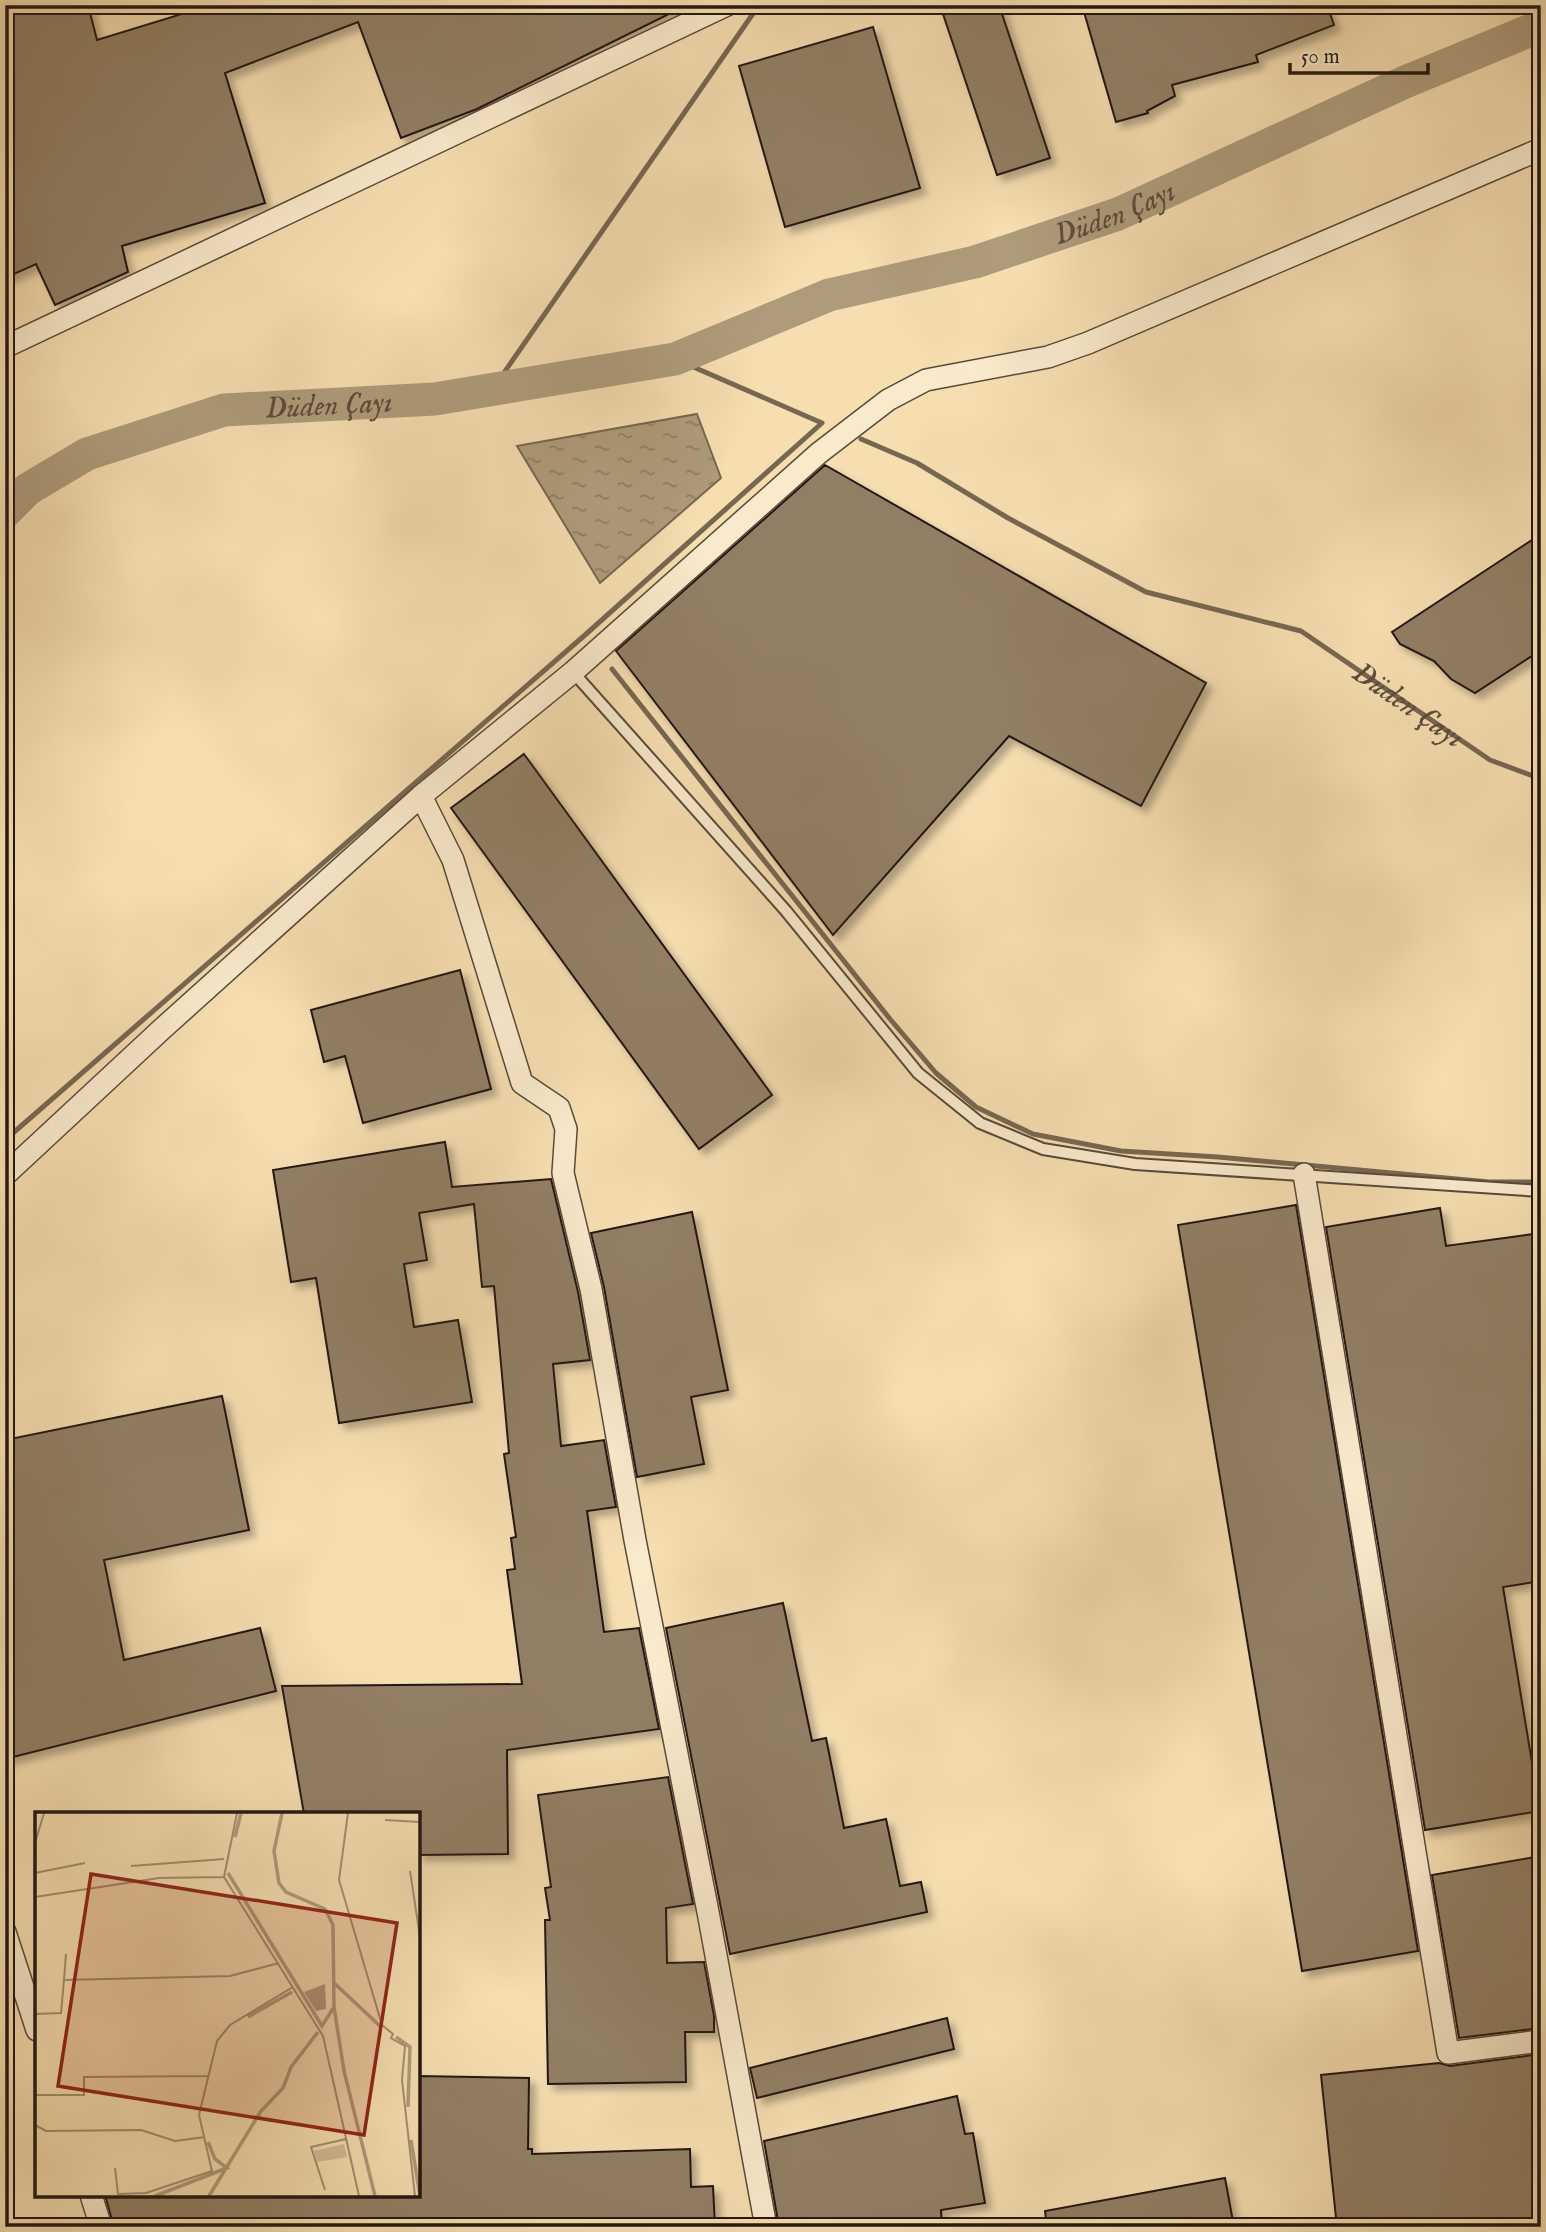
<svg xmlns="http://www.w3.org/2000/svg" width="1546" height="2232" viewBox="0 0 1546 2232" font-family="'IM FELL English',serif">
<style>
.water{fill:url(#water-ripples);stroke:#766751;stroke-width:2}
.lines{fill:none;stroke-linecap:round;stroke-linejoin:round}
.stream{stroke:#766751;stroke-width:5}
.river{stroke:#ae9b7b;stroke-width:33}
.building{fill:#917f65;stroke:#231812;stroke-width:2;filter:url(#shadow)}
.service-casing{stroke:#584a3a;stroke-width:14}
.minor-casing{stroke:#584a3a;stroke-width:24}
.service{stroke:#f9eacc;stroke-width:10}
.minor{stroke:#f9eacc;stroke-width:21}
.labels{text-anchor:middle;stroke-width:5;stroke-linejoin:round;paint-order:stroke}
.water-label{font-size:30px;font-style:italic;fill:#5b4c3c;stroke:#f9eacc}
.inset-river{fill:none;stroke:#ae9b7b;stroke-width:3.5}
.inset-road{fill:none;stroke:#a28f71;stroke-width:2}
.view{fill:#8f2418;fill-opacity:0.15;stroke:#8f2418;stroke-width:3.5}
.inset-edge{fill:none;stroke:#231812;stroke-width:3.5}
</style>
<defs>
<pattern id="water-ripples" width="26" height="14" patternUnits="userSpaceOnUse" patternTransform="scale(1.75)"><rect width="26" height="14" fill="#ae9b7b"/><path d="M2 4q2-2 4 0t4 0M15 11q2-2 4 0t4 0" fill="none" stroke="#8d7d63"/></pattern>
<filter id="shadow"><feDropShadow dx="6" dy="6" stdDeviation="3.5" flood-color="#0004"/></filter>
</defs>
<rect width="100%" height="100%" fill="#f6deb1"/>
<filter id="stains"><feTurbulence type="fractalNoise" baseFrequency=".00286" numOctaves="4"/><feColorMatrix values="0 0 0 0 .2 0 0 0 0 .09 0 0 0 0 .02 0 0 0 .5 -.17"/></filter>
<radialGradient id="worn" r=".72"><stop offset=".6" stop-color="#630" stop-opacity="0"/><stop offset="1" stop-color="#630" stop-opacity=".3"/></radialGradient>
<path class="water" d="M697,414L721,478L600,583L517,446Z"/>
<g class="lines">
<g class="stream">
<path d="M492,390L759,5"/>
<path id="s1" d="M861,439L917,463L1008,518L1146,592L1301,631L1490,760L1541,779"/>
<path d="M612,669L890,1019L936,1073L976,1107L1033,1134L1121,1151L1218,1157L1489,1182H1541"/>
<path d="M5,1140L585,635L822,423L675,359"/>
</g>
<path class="river" id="s2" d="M5,512L28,489L87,454L224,410L435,399L675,359L829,295L975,262L1118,214L1405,82L1541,26"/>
</g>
<path class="building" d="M5,5H88L97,40L211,5H687L477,109L401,138L358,22L225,73L265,203L122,246L128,272L55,305L36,264L5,278Z
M940,5H999L1050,158L997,175Z
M1082,5H1327L1334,25L1256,55L1258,62L1172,85L1175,96L1147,111L1148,113L1116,122Z
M873,27L920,188L785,227L739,66Z
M825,465L1206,683L1141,806L1009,736L833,935L616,651Z
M1541,534V650L1475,693L1451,679L1434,661L1400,644L1392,632Z
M524,754L772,1095L699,1149L451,808Z
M460,970L491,1089L363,1123L345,1056L324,1062L311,1010Z
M445,1142L452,1187L551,1179L578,1292L590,1360L553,1364L561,1446L604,1440L616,1507L587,1511L604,1632L639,1628L659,1729L507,1750L508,1854L418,1855V1814H304L282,1686L522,1684L507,1570L515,1569L511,1538L516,1537L504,1454L509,1453L494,1286L482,1287L474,1204L419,1213L427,1260L404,1264L414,1327L458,1320L472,1402L339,1423L316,1278L291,1282L273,1170Z
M1296,1205L1418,1951L1302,1971L1178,1225Z
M1440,1208L1446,1246L1541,1233V1581L1503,1587L1540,1811L1425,1830L1326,1227Z
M692,1212L728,1390L691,1397L704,1464L637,1477L604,1287L591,1233Z
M222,1396L249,1530L104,1560L124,1660L260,1628L276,1691L5,1759V1440Z
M783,1603L812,1741L826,1738L844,1828L886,1819L900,1886L921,1882L927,1912L730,1954L666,1628Z
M668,1777L693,1904L666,1908L667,1963L704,1962L714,2016V2032H685L686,2082L548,2084L545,1920H550L545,1888L551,1887L538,1795Z
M1541,1856V2028L1459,2038L1432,1875Z
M947,2018L954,2049L757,2098L750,2068Z
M1541,2054V2227H1337L1321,2075L1439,2063L1450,2066Z
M418,2076L529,2078L528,2149H532V2154L690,2149L691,2187L713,2186L715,2227H644V2223L531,2227H114L105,2195H418Z
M957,2096L965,2134L973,2133L985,2203L941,2210L942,2227H779L764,2141Z
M1225,2178L1234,2227H1047L1045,2211Z"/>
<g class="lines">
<g class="service-casing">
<path id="service" d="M573,672L786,911L918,1073L980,1123L1043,1149L1135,1164L1541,1191"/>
</g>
<g class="minor-casing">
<path id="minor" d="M5,347L727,5
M421,796L453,860L522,1083L559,1108L566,1129L563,1173L591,1289L635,1540L708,1912L766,2227
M1304,1174L1448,2053L1541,2041
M5,1175L162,1029L421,796L573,672L819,453L888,400L926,380L1048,357L1088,343L1541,149
M5,1932L37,2030
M91,2195L101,2227"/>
</g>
<use href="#service" class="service"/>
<use href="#minor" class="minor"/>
</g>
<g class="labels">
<g class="water-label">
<text dy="10" stroke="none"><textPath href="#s2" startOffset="1164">Düden Çayı</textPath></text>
<text dy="10" stroke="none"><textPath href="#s2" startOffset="350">Düden Çayı</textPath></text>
<text dy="10" stroke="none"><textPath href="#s1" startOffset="614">Düden Çayı</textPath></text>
</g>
</g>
<g transform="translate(35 1812)">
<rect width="385" height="385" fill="#f6deb1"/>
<path d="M309,332L312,345L282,350L279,339Z" fill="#d2bc96"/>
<path d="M290,172L291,197L281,199L269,180Z" fill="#ae9b7b"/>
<path class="inset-river" d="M247,1L239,39L244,71L251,80L290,97L298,113L299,195L309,259L340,384M200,25L206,1M193,61L287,214L299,195M298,170L346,215M213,205L257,180M361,225L375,235L373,295M376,328L385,384M120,384L192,356L180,347L173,330M174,384L226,299L248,276L256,255L283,220"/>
<path class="inset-road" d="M202,1L189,65L288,224L324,384M313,1L304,68L347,213L358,222L356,226L370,234L367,268L380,384M350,8L385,10M0,31L9,1M96,54L189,47M375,59L385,125M0,61L50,51M0,85L124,66L189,65M31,142L29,168L195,164L244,151M0,202L26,201L29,168M0,283H49V265L173,264M0,313L11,319L106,318L140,329L170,325M80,356L83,382L111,381L177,359L164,303L182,229L195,213L258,175M290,378L276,335L311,327"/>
<path class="view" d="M56,62L362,111L329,323L23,274Z"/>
<rect width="385" height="385" class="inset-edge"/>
</g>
<rect width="1546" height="2232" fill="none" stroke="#f6deb1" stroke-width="28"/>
<rect x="7" y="7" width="1532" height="2218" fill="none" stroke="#231812" stroke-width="3.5"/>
<rect x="14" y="14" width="1518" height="2204" fill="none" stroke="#231812" stroke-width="2"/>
<path d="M1290 63v10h138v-10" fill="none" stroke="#231812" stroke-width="3.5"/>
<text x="1301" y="63" font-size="21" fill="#231812" stroke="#f9eacc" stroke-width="5" paint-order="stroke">50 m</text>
<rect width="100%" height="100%" filter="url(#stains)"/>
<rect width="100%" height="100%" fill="url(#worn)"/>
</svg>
